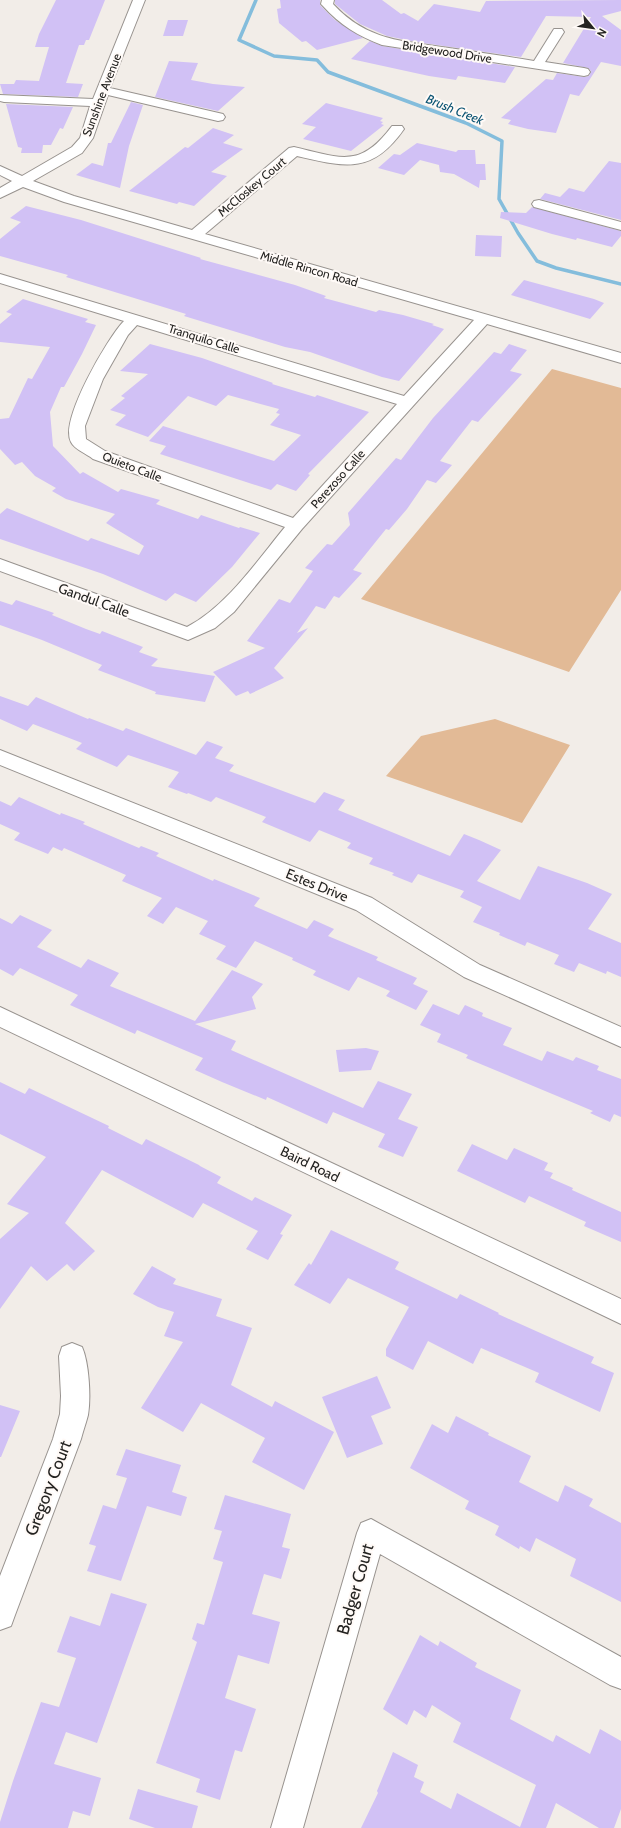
<svg xmlns="http://www.w3.org/2000/svg" width="621" height="1828" viewBox="0 0 621 1828" font-family="Cabin,sans-serif">
<style>
.green{fill:#e2ba96}
.lines{fill:none;stroke-linecap:round;stroke-linejoin:round}
.stream{stroke:#84bddc;stroke-width:3.5}
.building{fill:#d1c1f5}
.minor-casing{stroke:#98938f;stroke-width:2}
.minor{fill:#fff;fill-rule:evenodd}
.labels{text-anchor:middle;stroke-width:4;stroke-linejoin:round;paint-order:stroke}
.far-street-label{font-size:12px;fill:#242321;stroke:#fffaf7}
.far-water-label{font-size:13px;font-style:italic;fill:#0b5473;stroke:#fffaf7}
.street-label{font-size:14px;fill:#242321;stroke:#fffaf7}
.near-street-label{font-size:17px;fill:#242321;stroke:#fffaf7}
</style>
<rect width="100%" height="100%" fill="#f2ede8"/>
<path class="green" d="M552,369L621,388V590L569,672L361,599Z
M495,719L570,745L522,823L386,776L421,736Z"/>
<g class="lines">
<path class="stream" d="M256,0L239,40L274,56L317,60L328,72L466,123L502,141L499,199L518,233L537,261L556,268L621,284"/>
</g>
<path class="building" d="M56,0H105L89,40H86L84,45H79L66,83L83,84L78,97L3,94L0,84H14L16,80L39,81L49,47H35L39,34Z
M280,0H320V5L335,20L363,38L317,50L306,41L302,42L279,23L277,9L281,8Z
M335,0H382L401,14L404,13L418,21L434,4L480,12L486,1L621,0V11L602,16L621,30V66L601,62L579,96L570,94L556,133L528,129L508,124L511,120L501,118L546,79L553,80L557,73L584,77L589,76L591,71L588,68L563,63L591,17L546,16L521,57L416,42L387,36L360,24L335,4Z
M168,20H188L183,36H163Z
M370,41L382,46L515,67L505,83L458,76L456,80L429,76L351,59Z
M169,61L198,63L191,80L213,84L245,87L218,111L155,97Z
M131,102L143,105L129,146L120,188L76,175L92,163L103,166L108,143H111Z
M326,103L383,118L380,121L383,122L381,124L384,125L351,151L303,139L316,127L302,124Z
M6,104L73,107L63,129L60,128L51,145H43L42,153H21L22,148L18,147Z
M213,128L234,135L223,143L243,149L211,172L227,176L194,206L179,202L177,204L129,191L185,147L188,148Z
M417,143L456,152L458,150H475L476,164H485L486,180H480L479,188L454,174L440,172L439,165L420,160L404,175L378,168L394,154L400,155Z
M609,161L621,163V220L540,199L545,193L560,197L569,188L584,192Z
M26,206L81,220L201,258L200,259L295,285L326,296L324,298L376,312L379,310L403,315L434,324L432,325L444,329L399,381L382,377L310,352L285,347L184,316L186,314L66,277L68,275L0,256V239L21,222L10,218Z
M532,207L621,231V236L612,247L577,238L576,240L552,234L500,218L501,212L526,213Z
M476,235L502,236L501,257L475,256Z
M524,280L594,299L604,303L590,319L511,295Z
M23,299L88,319L85,322L96,325L82,354L64,387H61L50,412L53,446L80,474L83,472L118,492L121,489L160,500L156,504L198,519L201,515L239,528L240,527L260,533L232,567L196,602L175,593L166,601L103,574L0,539V514L7,508L88,541L91,538L139,555L144,546L106,523L115,514L66,499L52,491L56,488L35,476L22,462L15,465L0,449V419L9,418L28,378L32,379L50,347L0,342V324L12,314L6,312Z
M150,344L202,358L273,383L272,384L315,397L317,395L369,412L308,474L310,475L296,491L277,484L271,490L160,454L166,446L149,441L163,426L274,461L301,435L270,425L280,414L276,413L279,409L228,395L216,406L188,396L148,437L115,425L126,415L110,410L125,398L121,396L148,374L120,371Z
M509,344L527,350L510,371L522,374L478,422L472,420L440,461L452,465L436,483L427,480L407,509L389,530L386,529L353,570L362,573L339,598L334,596L325,609L316,606L297,633L308,628L274,668L284,678L250,694L248,691L236,696L213,672L265,648L247,641L279,599L290,603L313,571L305,568L327,544L332,545L350,525L348,513L396,458L401,460L433,418L494,352L501,354Z
M16,600L54,613L52,615L86,629L100,634L102,631L143,647L139,652L158,659L151,666L215,676L205,702L155,694L156,692L98,670L102,665L42,640L0,625V601L12,605Z
M0,696L28,706L36,697L88,719L89,718L123,731L126,728L196,755L207,741L223,747L215,758L234,765L229,771L315,803L324,792L345,800L338,810L450,856L464,834L479,840L501,850L477,881L520,900L538,866L587,883L612,894L588,929L621,943V977L607,971L606,974L579,963L574,972L554,964L559,955L527,942L525,946L499,935L500,933L473,922L482,907L460,897L464,891L418,874L412,883L392,875L394,873L369,864L373,858L347,848L351,843L319,830L310,842L262,822L266,817L216,797L211,802L188,793L187,794L168,787L179,772L128,755L117,767L76,749L82,743L33,724L27,731L0,719Z
M19,797L60,815L61,813L85,822L83,824L139,848L141,846L159,853L156,856L213,881L214,879L260,898L254,906L307,929L314,920L334,929L328,936L378,957L376,960L417,978L413,984L428,991L416,1010L386,996L390,991L358,977L349,991L313,975L316,971L292,960L293,958L255,941L236,968L216,959L226,946L199,934L208,921L176,907L163,924L147,916L162,898L122,881L126,875L64,848L62,851L53,847L48,854L14,840L20,833L0,824V801L11,806Z
M20,915L52,930L37,947L81,968L88,959L119,973L110,986L195,1021L232,970L263,984L252,997L256,1009L195,1024L236,1041L231,1050L363,1108L378,1081L412,1094L398,1119L418,1127L403,1157L378,1147L385,1134L333,1112L327,1124L267,1097L266,1100L222,1082L195,1070L203,1058L137,1030L135,1034L70,1005L78,995L20,968L13,976L0,969V918L12,924Z
M433,1004L459,1015L465,1005L483,1013L482,1016L512,1028L503,1045L542,1061L547,1051L573,1061L576,1057L599,1066L597,1070L621,1079V1117L614,1114L610,1122L590,1113L593,1111L466,1058L468,1055L437,1042L441,1034L420,1025Z
M366,1048L379,1051L371,1070L339,1072L336,1050Z
M0,1082L25,1094L29,1088L109,1126L108,1128L142,1145L146,1139L199,1165L200,1166L221,1177L217,1183L252,1201L255,1197L292,1215L280,1234L283,1235L268,1260L246,1249L258,1231L203,1203L193,1218L102,1170L65,1223L95,1251L74,1271L67,1264L47,1281L31,1266L0,1309V1239L29,1213L7,1204L46,1157L0,1134Z
M472,1144L507,1160L514,1148L548,1163L544,1170L553,1173L550,1178L573,1188L572,1190L621,1212V1242L584,1226L586,1222L529,1196L525,1203L457,1171Z
M331,1230L399,1262L395,1269L457,1299L460,1294L499,1313L498,1314L594,1357L591,1363L614,1373L600,1412L535,1382L539,1373L481,1348L473,1364L428,1341L413,1370L386,1356V1349L409,1307L348,1278L330,1304L294,1285L309,1263L311,1265Z
M152,1266L176,1279L173,1284L222,1299L216,1316L252,1328L231,1385L272,1407L275,1401L334,1432L304,1490L252,1462L265,1438L201,1403L183,1432L141,1408L183,1342L164,1336L174,1312L158,1307L133,1294Z
M377,1376L391,1408L371,1416L383,1444L347,1458L322,1397Z
M0,1405L20,1411L1,1457H0Z
M456,1416L489,1433L488,1435L531,1456L519,1482L558,1502L565,1485L593,1499L589,1506L621,1523V1602L570,1576L576,1559L536,1538L530,1552L520,1546L519,1549L495,1535L499,1526L465,1509L469,1501L410,1468L432,1424L448,1433Z
M126,1449L181,1465L172,1492L187,1497L181,1516L147,1506L121,1581L87,1571L96,1546L89,1544L103,1505L116,1509L127,1478L116,1475Z
M225,1495L291,1514L282,1547L290,1549L281,1579L264,1574L252,1614L280,1622L269,1664L238,1655L225,1698L256,1709L242,1752L235,1750L220,1800L196,1792L200,1779L156,1763L197,1642L192,1639L197,1623L204,1625L223,1562L213,1559L222,1531L214,1529Z
M111,1593L147,1604L97,1743L66,1732L54,1764L101,1778L90,1816L73,1811L68,1828H0V1822L13,1781L41,1702L59,1707L76,1658L57,1652L70,1616L100,1626Z
M420,1635L438,1646L440,1641L477,1663L475,1667L521,1690L510,1719L553,1742L556,1735L590,1754L600,1729L621,1741V1809L614,1828H599L556,1803L546,1828H361L378,1793L377,1791L393,1752L418,1765L414,1777L424,1782L420,1792L451,1809L457,1793L520,1827L536,1785L453,1742L461,1723L432,1705L426,1718L414,1710L407,1725L383,1709Z
M138,1789L198,1806L192,1828H155L129,1819Z"/>
<g class="lines">
<g class="minor-casing">
<path id="minor" d="M133,0H145L110,88L223,114L225,117L223,120L218,121L108,95L93,138L82,153L33,181L74,196L192,230L289,148L294,147C341,158 360,169 392,126H402L404,129C372,175 345,167 297,156L205,234L621,353V363L487,324L302,529L234,612L215,628L188,640L0,571V559L187,627C226,607 257,561 285,527L93,459C87,454 74,449 71,442C59,421 108,337 124,321L0,283V274L404,396L474,320L64,202L23,187L0,198V188L12,181L0,175V166L22,176L72,147L80,138L90,106L4,102L0,101V95L93,99ZM137,325L397,404L293,518L105,451L86,439L85,426L103,379L128,335Z
M322,0H334L333,4C367,41 403,41 449,48C477,52 505,56 534,61L554,29H562L564,32L545,62L584,68L588,69L590,72L588,75L584,76L382,45C358,36 340,25 323,6L321,4Z
M539,200L621,222V230L534,207L532,204L534,201Z
M0,750L372,898L480,965L621,1027V1047L464,977L356,910L0,765Z
M0,1007L621,1299V1324L0,1027Z
M72,1343L82,1347C89,1363 91,1397 88,1415C86,1423 83,1431 81,1439L15,1615L11,1626L0,1630V1576L53,1439L60,1414L61,1396L59,1356L62,1347Z
M371,1519L621,1657V1689L610,1685L380,1554L303,1828H271L357,1533L361,1523Z"/>
</g>
<use href="#minor" class="minor"/>
</g>
<g class="labels">
<g class="far-street-label">
<text transform="translate(447 52) rotate(9)" y="4">Bridgewood Drive</text>
<text transform="translate(102 95) rotate(-69)" y="4">Sunshine Avenue</text>
<text transform="translate(252 187) rotate(-40)" y="4">McCloskey Court</text>
<text transform="translate(309 269) rotate(16)" y="4">Middle Rincon Road</text>
<text transform="translate(204 339) rotate(17)" y="4">Tranquilo Calle</text>
<text transform="translate(132 467) rotate(21)" y="4">Quieto Calle</text>
<text transform="translate(338 479) rotate(-48)" y="4">Perezoso Calle</text>
</g>
<g class="far-water-label">
<text transform="translate(455 109) rotate(22)" y="5">Brush Creek</text>
</g>
<g class="street-label">
<text transform="translate(94 600) rotate(20)" y="5">Gandul Calle</text>
<text transform="translate(317 885) rotate(22)" y="5">Estes Drive</text>
<text transform="translate(310 1164) rotate(26)" y="5">Baird Road</text>
</g>
<g class="near-street-label">
<text transform="translate(48 1488) rotate(-69)" y="6">Gregory Court</text>
<text transform="translate(355 1589) rotate(-74)" y="6">Badger Court</text>
</g>
</g>
<g transform="translate(593 28) rotate(119)" stroke="#fffaf7" stroke-width="3" paint-order="stroke">
<path d="M0-3L7 15L0 10L-7 15Z" fill="#242321"/>
<text y="-6" font-size="11" font-weight="bold" text-anchor="middle" fill="#242321">N</text>
</g>
</svg>
